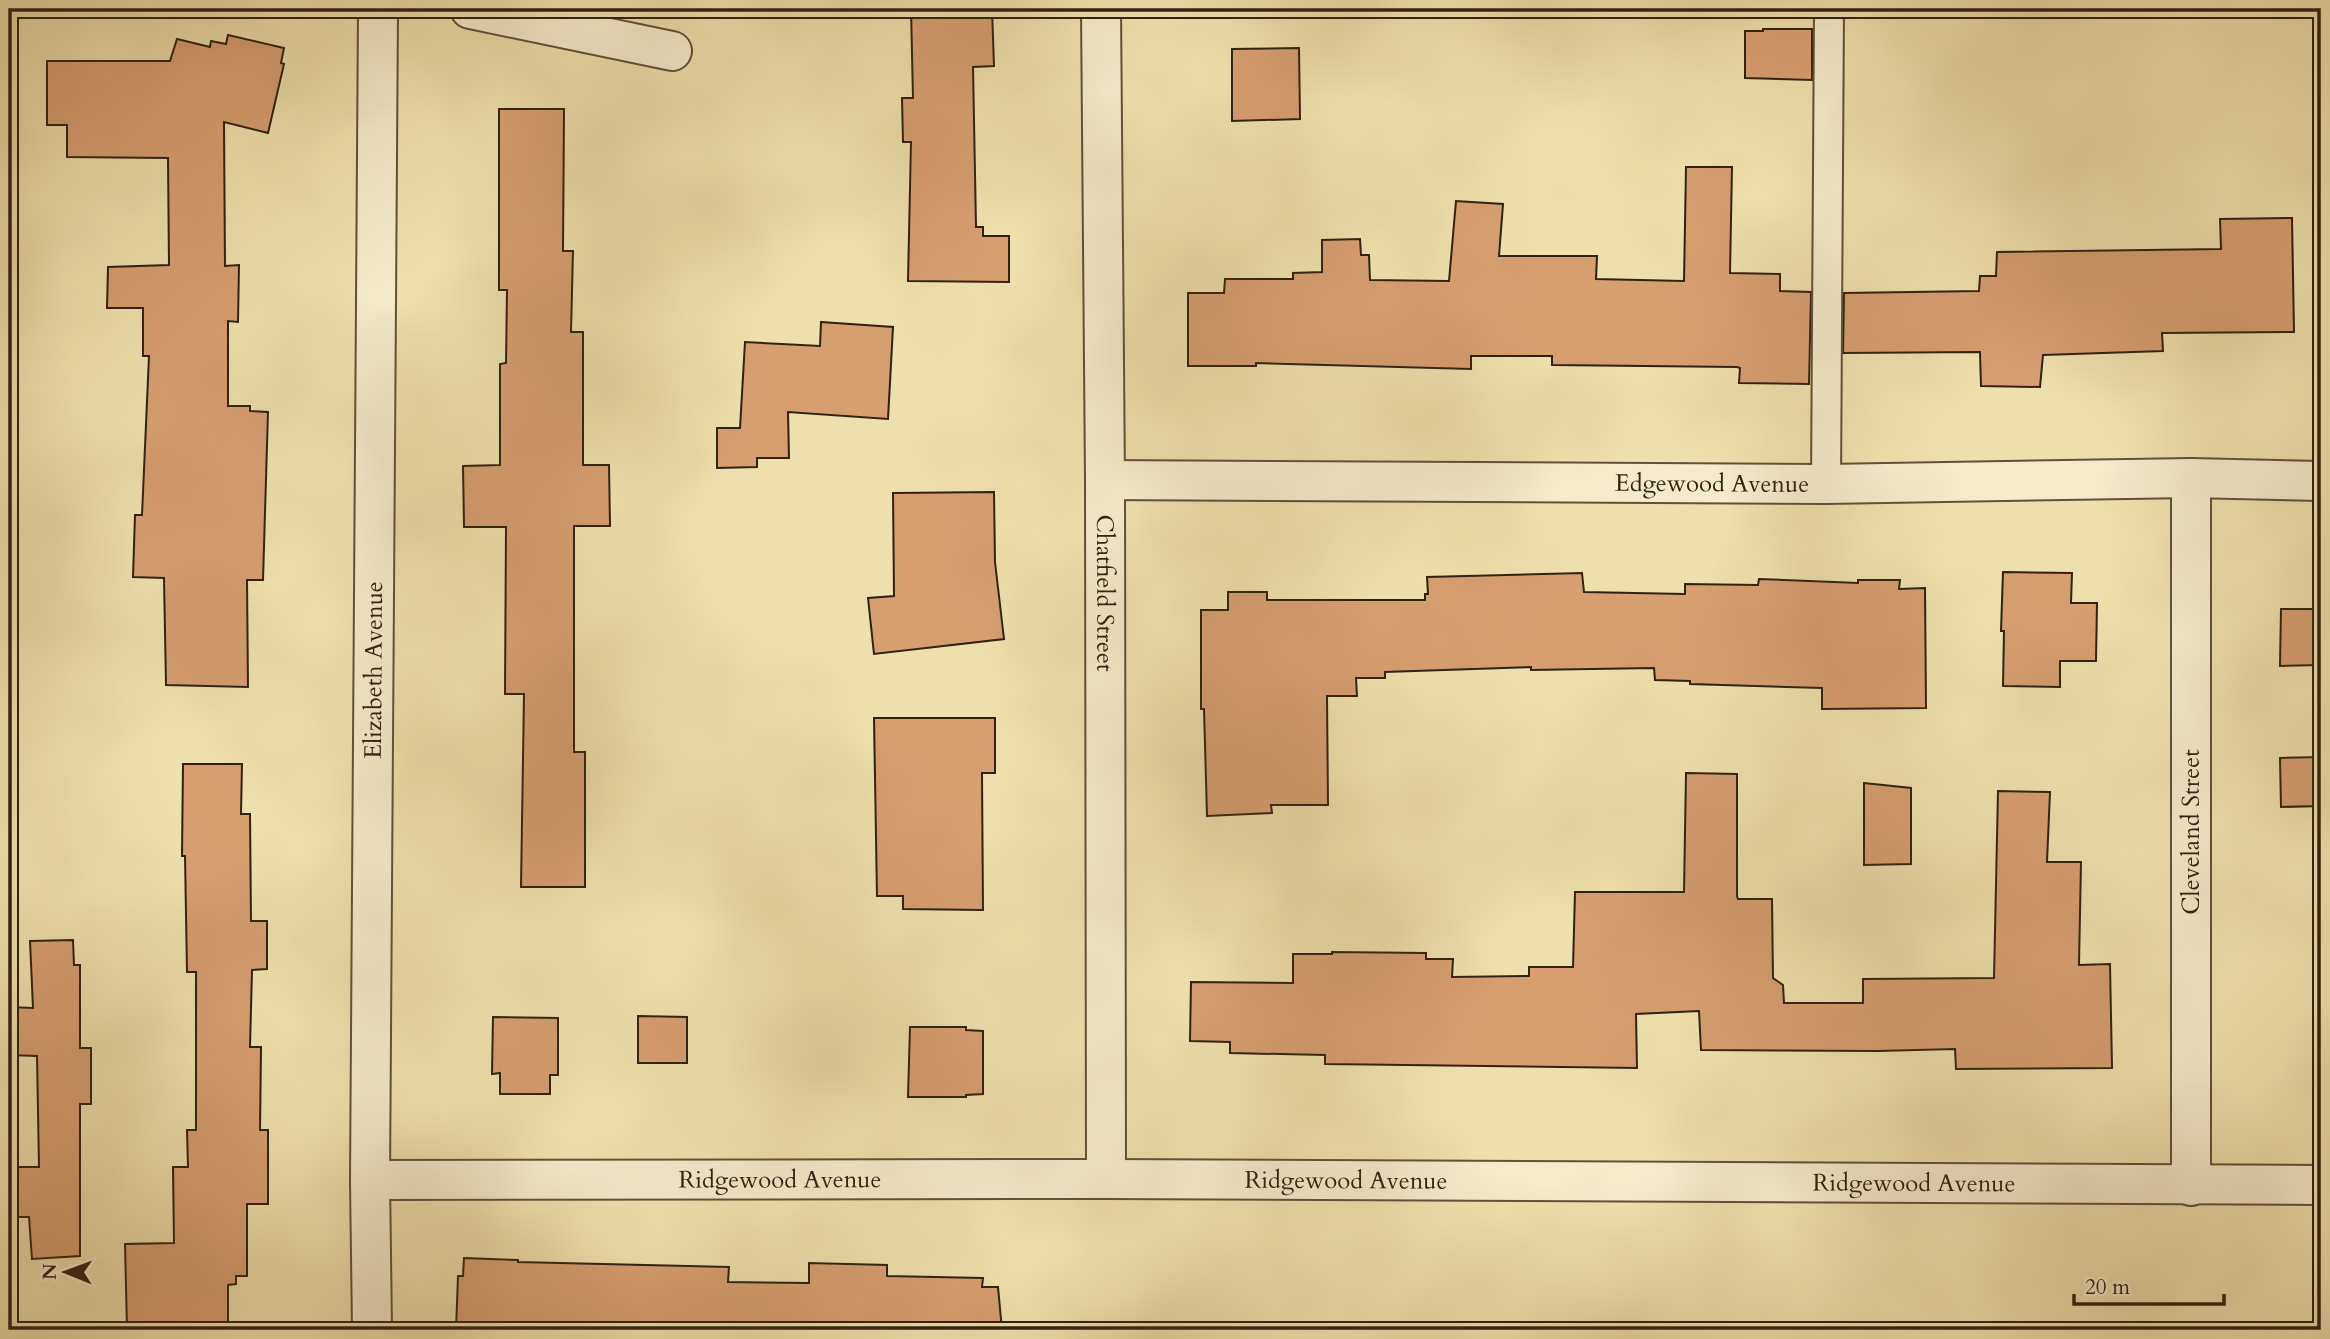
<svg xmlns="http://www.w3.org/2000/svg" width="2330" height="1339" viewBox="0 0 2330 1339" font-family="Cardo,serif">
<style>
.building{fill:#d79e70;stroke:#302110;stroke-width:2}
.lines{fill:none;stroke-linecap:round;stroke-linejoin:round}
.service-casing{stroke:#605137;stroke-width:32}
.minor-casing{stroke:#605137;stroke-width:42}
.service{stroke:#f4ebc9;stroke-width:28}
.minor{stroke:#f4ebc9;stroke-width:38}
.labels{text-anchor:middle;stroke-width:5;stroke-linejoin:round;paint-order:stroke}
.street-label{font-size:24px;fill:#302110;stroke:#f4ebc9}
</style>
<rect width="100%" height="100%" fill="#eee0ac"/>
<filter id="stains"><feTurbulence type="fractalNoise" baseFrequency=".00286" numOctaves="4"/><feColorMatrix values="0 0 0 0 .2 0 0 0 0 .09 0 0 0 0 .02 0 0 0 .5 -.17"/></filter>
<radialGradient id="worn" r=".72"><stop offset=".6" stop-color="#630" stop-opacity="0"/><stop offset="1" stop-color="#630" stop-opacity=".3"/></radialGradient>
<path class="building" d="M911,9H992L994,66L973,67L976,227H983V236H1009V282L908,281L911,142H903L902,98H913Z
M1763,29H1812V80L1745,78V31H1763Z
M228,35L284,48L281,63L284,64L268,133L224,122L225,266L239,265L238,322L228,321V406H250V411L268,412L263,580H247L248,687L166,685L164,578L133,577L135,515H142L149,356H143V308H107L108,267L169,265L168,158L67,157V125H47V61H170L177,39L210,47L211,41L226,44Z
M1299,48L1300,119L1232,121V49Z
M499,109H564L563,251H573L571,332H583V465H609L610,526H574V752H585V887H521L524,694H505L506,527H464L463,466L500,465V364L506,363L507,290H499Z
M1686,167H1732L1730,273L1780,274V291L1811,292L1809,384L1739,383L1740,368L1737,367L1552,365V356H1471V369L1256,363V366H1188V293H1224L1225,279H1293V273L1322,272V240L1360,239L1361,255H1369L1370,280L1449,281L1456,201L1503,204L1499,256H1597L1596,279L1684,281Z
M2292,218L2294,332L2162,333L2163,351L2043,355L2040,387L1981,386L1980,352L1843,353L1844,293L1979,291L1980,276H1996L1997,252L2221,249L2220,219Z
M821,322L893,327L888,419L788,412L789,458H757V467L717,468V428H740L745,342L820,346Z
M994,492L995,562L1004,639L874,654L868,598L894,596L893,493Z
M2003,572L2072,573L2071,603H2097L2096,661H2060V687L2003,686L2004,631H2001Z
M1582,573L1584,592L1685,594V584L1758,585L1759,579L1858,583V580H1900L1899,589L1925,588L1926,708L1822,709V688L1690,684V681L1655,680L1654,668L1531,670V667L1385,672V678H1356L1357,696H1327L1328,805H1271L1272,813L1207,816L1204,709H1201V610H1228V592H1267V600H1425V594H1428L1427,577Z
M2281,609H2321V665L2280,666Z
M874,718H995V773H982L983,910L903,909V896H877Z
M2321,757V806L2281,807L2280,758Z
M183,764H242L241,814H250L251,921H267V969L252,970L250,1047H261L260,1130H268V1204H247V1276H236V1284L228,1285V1330L127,1329L125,1244L174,1243L173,1167H188L187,1130H196V972H187L185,856H182Z
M1686,773L1737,774V896L1738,899H1772L1773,978L1783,985L1784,1003H1863V979L1994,978L1998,791L2050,792L2047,862H2081L2079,965L2110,964L2112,1068L1956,1069L1955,1049L1878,1051L1701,1050L1699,1011L1636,1014L1637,1068L1325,1064V1055L1230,1053V1042L1190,1041L1191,982L1293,983V954H1332V952L1426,953V959H1453L1452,977L1529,976V967H1573L1575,892H1684Z
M1864,783L1911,788V864L1864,865Z
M73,940L74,965H80V1048H91V1104H80V1256L32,1259L29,1217H9V1167H39L37,1056L9,1055V1007L33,1008L30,941Z
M638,1016L687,1017V1063H638Z
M493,1017L558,1018V1075H550V1094H500V1073L492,1074Z
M910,1027H966V1030L983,1031V1094L966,1095V1097H908Z
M464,1258L518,1260V1262L729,1267L728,1282L809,1283V1263L887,1265V1276L983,1278L982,1287H998L1002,1330H456L458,1276H463Z"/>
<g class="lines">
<g class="service-casing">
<path id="service" d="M1826,484L1829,9"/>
</g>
<g class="minor-casing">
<g id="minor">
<path d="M470,9L672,51"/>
<path id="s1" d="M1101,9L1105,480L1106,1179"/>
<path d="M2191,478V1186"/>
<path id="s2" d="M1105,480L1826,484L2191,478L2321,481"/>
<path id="s3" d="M370,1180L1106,1179L2321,1185"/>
<path id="s4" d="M372,1330L370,1180L378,9"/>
</g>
</g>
<use href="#service" class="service"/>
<use href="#minor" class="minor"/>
</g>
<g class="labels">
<g class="street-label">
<text dy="8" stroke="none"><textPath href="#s2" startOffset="607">Edgewood Avenue</textPath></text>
<text dy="8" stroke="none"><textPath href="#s1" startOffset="584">Chatfield Street</textPath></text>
<text dy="8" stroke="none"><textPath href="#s4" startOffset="660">Elizabeth Avenue</textPath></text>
<text transform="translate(2191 832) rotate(-90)" y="8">Cleveland Street</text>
<text dy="8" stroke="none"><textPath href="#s3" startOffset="410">Ridgewood Avenue</textPath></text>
<text dy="8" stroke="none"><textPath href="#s3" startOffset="976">Ridgewood Avenue</textPath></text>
<text dy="8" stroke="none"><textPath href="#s3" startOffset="1544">Ridgewood Avenue</textPath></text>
</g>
</g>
<rect width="2330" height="1339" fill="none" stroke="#eee0ac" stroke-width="35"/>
<rect x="10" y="10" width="2309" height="1318" fill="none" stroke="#302110" stroke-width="3.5"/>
<rect x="18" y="18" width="2295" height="1304" fill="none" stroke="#302110" stroke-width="2"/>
<g transform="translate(66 1272) rotate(271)" stroke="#f4ebc9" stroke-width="5" paint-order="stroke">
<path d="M0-5L12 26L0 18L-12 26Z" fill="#302110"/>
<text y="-10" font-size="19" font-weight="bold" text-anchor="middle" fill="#302110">N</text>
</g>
<path d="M2074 1294v10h150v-10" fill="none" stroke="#302110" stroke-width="3.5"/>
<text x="2085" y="1294" font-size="21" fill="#302110" stroke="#f4ebc9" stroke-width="5" paint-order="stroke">20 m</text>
<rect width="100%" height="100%" filter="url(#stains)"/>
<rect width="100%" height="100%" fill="url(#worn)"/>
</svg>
